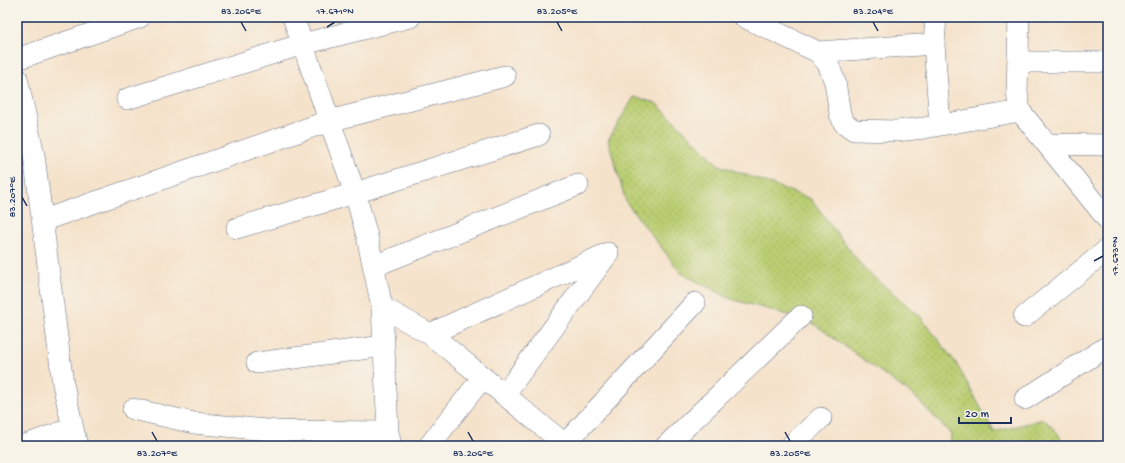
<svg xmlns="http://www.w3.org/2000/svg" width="1125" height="463" viewBox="0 0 1125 463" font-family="'Gochi Hand',sans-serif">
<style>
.grass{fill:url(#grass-dots);stroke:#6a7e68}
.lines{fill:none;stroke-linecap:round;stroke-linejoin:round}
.minor-casing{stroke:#676e84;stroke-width:22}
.minor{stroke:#fff;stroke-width:21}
.ticks{fill:none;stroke:#1b2f5e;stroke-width:1.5}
.neatline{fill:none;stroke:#1b2f5e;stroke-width:1.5}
.ticks-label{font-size:10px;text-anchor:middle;fill:#1b2f5e}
</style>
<defs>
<pattern id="grass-dots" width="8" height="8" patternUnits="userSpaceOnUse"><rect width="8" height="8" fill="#b9cd71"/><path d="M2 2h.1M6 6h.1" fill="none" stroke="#9eb064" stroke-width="1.8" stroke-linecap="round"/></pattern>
</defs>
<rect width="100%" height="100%" fill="#f7f3e8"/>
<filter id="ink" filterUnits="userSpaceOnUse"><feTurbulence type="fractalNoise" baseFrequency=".025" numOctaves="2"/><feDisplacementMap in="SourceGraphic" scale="8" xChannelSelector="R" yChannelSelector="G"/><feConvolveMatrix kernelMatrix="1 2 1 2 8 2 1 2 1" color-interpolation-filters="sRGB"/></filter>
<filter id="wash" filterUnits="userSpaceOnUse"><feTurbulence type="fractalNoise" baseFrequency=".012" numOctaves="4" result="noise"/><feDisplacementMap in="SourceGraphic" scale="16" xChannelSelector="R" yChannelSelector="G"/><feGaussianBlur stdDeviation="0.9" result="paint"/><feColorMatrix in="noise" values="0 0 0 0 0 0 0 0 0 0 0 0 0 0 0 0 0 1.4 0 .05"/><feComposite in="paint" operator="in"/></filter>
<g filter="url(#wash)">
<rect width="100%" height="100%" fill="#f5e2ca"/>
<path class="grass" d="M634,97L656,103L719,165L811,199L865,270L920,316L956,363L994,432L1044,419L1057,432L1065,446H950L951,434L914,396L810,321L731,299L681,273L626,202L608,140Z"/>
</g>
<g filter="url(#ink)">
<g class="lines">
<g class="minor-casing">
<path id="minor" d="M293,17L355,193L367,236L382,307L388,432L391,446
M744,17L818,52L828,64L835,82L840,114L844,123L854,130L896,131L924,128L1020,111
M1019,17L1017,93L1020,111L1108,220
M934,44L940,125
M818,52L934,44L936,17
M17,59L140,17
M1018,62H1108
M17,78L34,155L63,384L77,446
M127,99L303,44L410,17
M1047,144L1108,145
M44,220L329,121L505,76
M237,228L355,193L539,135
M374,266L578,185
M382,307L430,334L567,446
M1024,317L1108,249
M430,334L608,253
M257,363L384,346
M504,395L607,255
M1025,399L1108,346
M133,409L194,423L277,431L388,432
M565,444L695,303
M23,446L72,428
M429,446L483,377
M666,446L801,316
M791,446L821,418"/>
</g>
<use href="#minor" class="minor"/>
</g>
</g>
<path class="ticks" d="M241,22L246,31M557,22L562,31M873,22L878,31M327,27L335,22M22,197L27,206M1094,261L1103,256M152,432L157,441M468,432L473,441M785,432L790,441"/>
<rect width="1125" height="463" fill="none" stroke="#f7f3e8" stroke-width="44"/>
<path d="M959 417v6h52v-6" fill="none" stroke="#1b2f5e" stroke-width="2"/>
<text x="965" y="417" font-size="12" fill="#1b2f5e" stroke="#f7f3e8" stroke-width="3" paint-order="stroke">20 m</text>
<rect x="22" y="22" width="1081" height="419" class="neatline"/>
<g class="ticks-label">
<text x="241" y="14">83.206°E</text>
<text x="335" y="14">17.671°N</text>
<text x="557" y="14">83.205°E</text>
<text x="873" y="14">83.204°E</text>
<text transform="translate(11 197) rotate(-90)" y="4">83.207°E</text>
<text transform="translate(1114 256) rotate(-90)" y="4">17.673°N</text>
<text x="157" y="456">83.207°E</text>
<text x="473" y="456">83.206°E</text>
<text x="790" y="456">83.205°E</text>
</g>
</svg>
